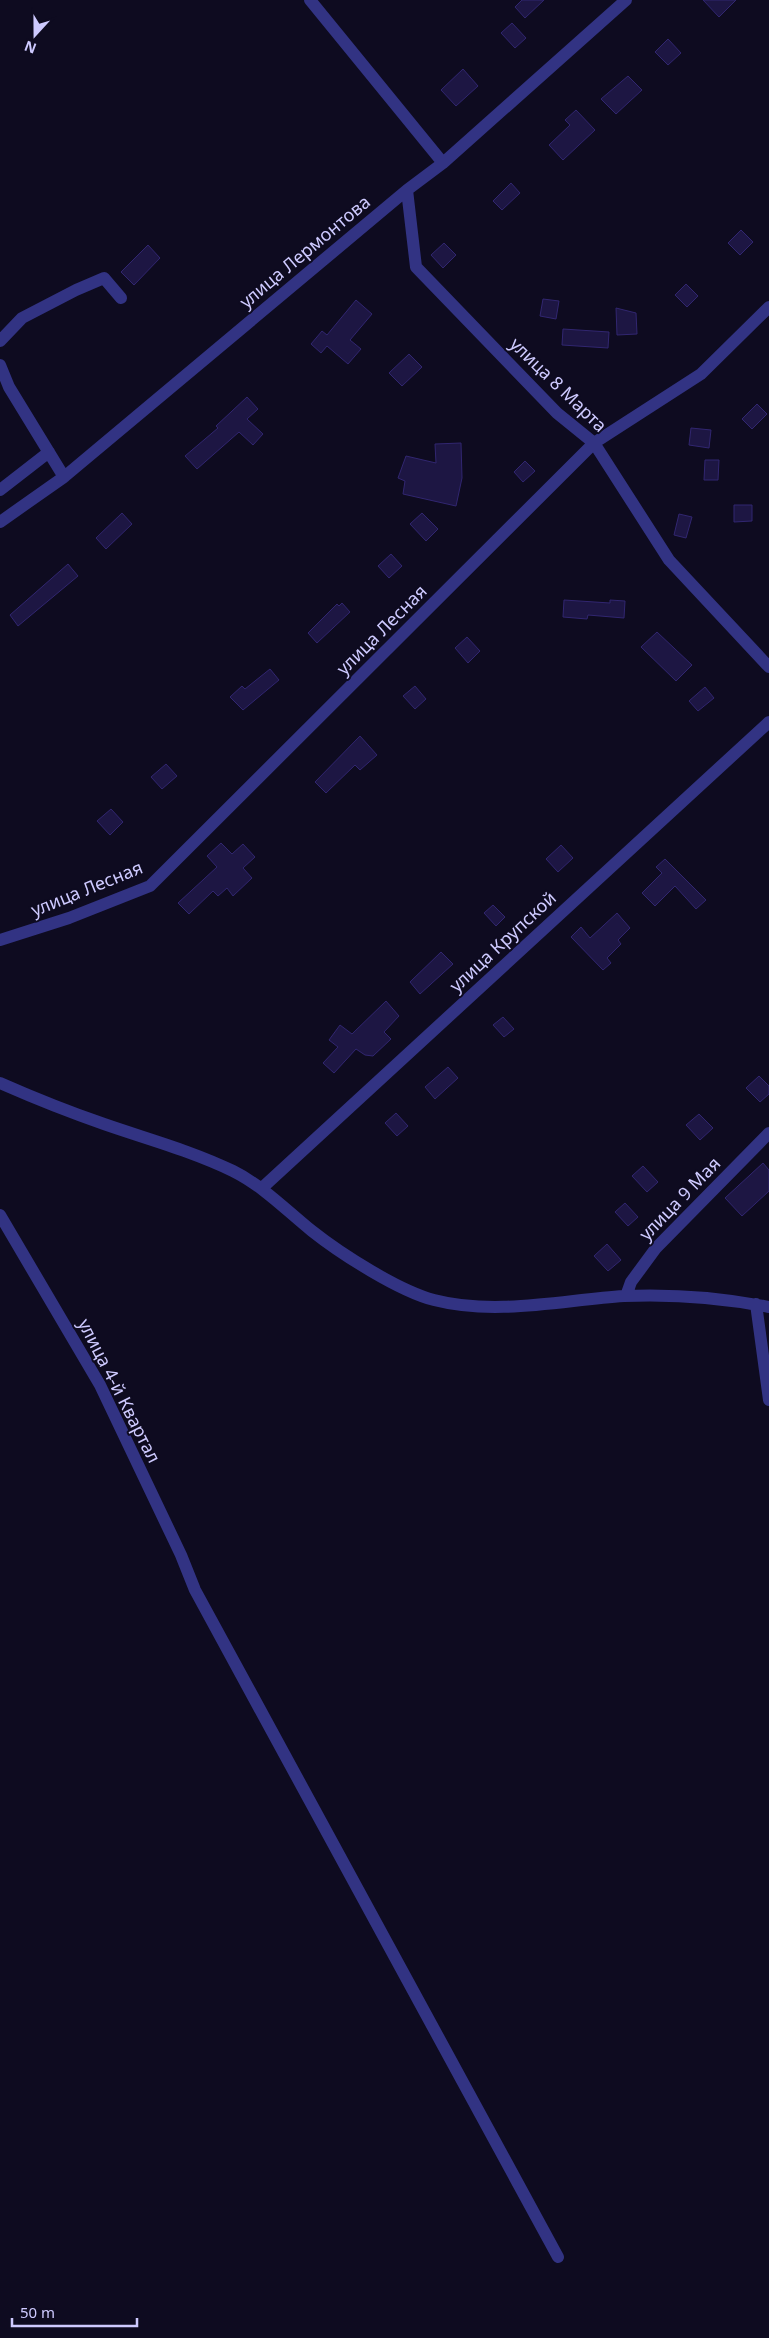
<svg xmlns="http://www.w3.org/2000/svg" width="769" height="2338" viewBox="0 0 769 2338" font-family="'Noto Sans',sans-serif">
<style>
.building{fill:#1d1643;stroke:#312670}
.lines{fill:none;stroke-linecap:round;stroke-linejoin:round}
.minor{stroke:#323383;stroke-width:12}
.labels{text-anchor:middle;stroke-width:4;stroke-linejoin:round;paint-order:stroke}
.street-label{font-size:18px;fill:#cecaff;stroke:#0e0b20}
</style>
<rect width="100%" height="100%" fill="#0e0b20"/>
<path class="building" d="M522,0H544L525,18L515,7Z
M703,0H736L719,17Z
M512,23L526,38L515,48L501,33Z
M668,39L681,53L668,65L655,52Z
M463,69L478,86L456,106L441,90Z
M628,76L642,90L616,114L601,99Z
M576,110L595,130L563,160L549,145L570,125L565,120Z
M511,183L520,193L502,210L493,201Z
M741,230L753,242L740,255L728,243Z
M444,243L456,255L443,268L431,255Z
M148,245L160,258L134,285L121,272Z
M686,284L698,296L687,307L675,295Z
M543,299L559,301L556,319L540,316Z
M356,300L372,314L350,340L361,349L348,364L327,346L321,353L311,344L322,331L327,335Z
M616,308L636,313L637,334L617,335Z
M563,329L609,332L608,348L562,345Z
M409,354L422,367L402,386L389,373Z
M247,397L258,409L247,419L263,434L253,445L239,432L197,469L185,456L218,428L216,426Z
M757,404L767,414L752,429L742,419Z
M691,428L711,430L709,448L689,445Z
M461,443L462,478L456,506L403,494L405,481L398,478L406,456L436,463L435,444Z
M705,460H719L718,480H704Z
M525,461L535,471L523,482L514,472Z
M734,505H752V521L734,522Z
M122,513L132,524L106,549L96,538Z
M422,513L438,529L426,541L410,524Z
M679,514L692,517L686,538L674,535Z
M391,554L402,566L389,578L378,566Z
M68,564L78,576L18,626L10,615Z
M564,600L610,603V600L625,601L624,618L588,615L587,619L563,617Z
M342,603L350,612L317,643L308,633L337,604L339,606Z
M657,632L692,665L676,681L641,647Z
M467,637L480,651L468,663L455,648Z
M270,669L279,680L243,710L230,697L242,686L245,689Z
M415,686L426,699L415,709L403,696Z
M705,687L714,698L698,711L689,701Z
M360,736L377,755L360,770L355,765L326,793L315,782Z
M166,764L177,776L162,789L151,777Z
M111,809L123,822L110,835L97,821Z
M221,843L232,854L243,844L255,857L243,868L252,878L233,896L227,888L218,896L213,891L189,914L178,903L217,867L207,856Z
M561,845L573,858L558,872L546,859Z
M665,859L706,900L696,909L675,886L655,906L642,893L662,873L656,867Z
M493,905L505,917L496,926L484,913Z
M617,913L630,928L618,940L621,944L607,958L611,963L603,970L571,937L581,927L590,938Z
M441,952L453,964L420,994L410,982Z
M386,1001L399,1016L384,1032L391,1039L373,1056L365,1055L356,1049L334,1073L323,1063L338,1047L329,1040L340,1025L352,1034Z
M503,1017L514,1029L504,1037L493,1025Z
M448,1067L458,1078L435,1099L425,1087Z
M759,1076L769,1086V1094L760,1102L746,1088Z
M396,1113L408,1126L397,1136L385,1123Z
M699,1114L713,1128L700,1140L686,1125Z
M763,1163L769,1170V1191L742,1216L725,1198Z
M643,1166L658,1182L647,1192L632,1176Z
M625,1203L638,1217L628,1226L615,1212Z
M607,1244L621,1260L608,1271L594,1256Z"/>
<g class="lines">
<path class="minor" d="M310,0L443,163
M407,190L416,267L557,413L594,443L669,560L769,667
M0,341L22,318L76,290L104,278L121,298
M0,365L9,387L64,477
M0,490L49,452
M0,522L64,477L407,190L443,163L626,0
M0,940L69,918L150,886L594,443L701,374L769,307
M0,1083C34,1098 69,1112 104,1124C147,1139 192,1151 233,1171C263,1186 286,1210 312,1231C341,1254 399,1291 434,1300C496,1316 562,1300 624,1296C672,1294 723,1298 769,1307
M262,1188L769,722
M0,1215L100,1385L181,1555L195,1590L558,2257
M626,1296L631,1282L656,1248L769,1133
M756,1304L769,1400"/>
</g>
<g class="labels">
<g class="street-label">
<text transform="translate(305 252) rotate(-40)" y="6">улица Лермонтова</text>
<text transform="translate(558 385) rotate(44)" y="6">улица 8 Марта</text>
<text transform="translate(382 630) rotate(-45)" y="6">улица Лесная</text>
<text transform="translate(87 889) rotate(-22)" y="6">улица Лесная</text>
<text transform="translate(503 942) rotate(-43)" y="6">улица Крупской</text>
<text transform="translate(680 1199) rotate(-46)" y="6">улица 9 Мая</text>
<text transform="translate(119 1391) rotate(63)" y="6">улица 4-й Квартал</text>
</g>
</g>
<g transform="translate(35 35) rotate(201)" stroke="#0e0b20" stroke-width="4" paint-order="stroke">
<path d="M0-4L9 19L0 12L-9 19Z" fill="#cecaff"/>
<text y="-8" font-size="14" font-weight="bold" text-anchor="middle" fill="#cecaff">N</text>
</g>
<path d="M12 2318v8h125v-8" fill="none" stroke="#cecaff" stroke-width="2.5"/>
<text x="20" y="2318" font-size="15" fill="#cecaff" stroke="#0e0b20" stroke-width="4" paint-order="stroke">50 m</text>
</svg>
